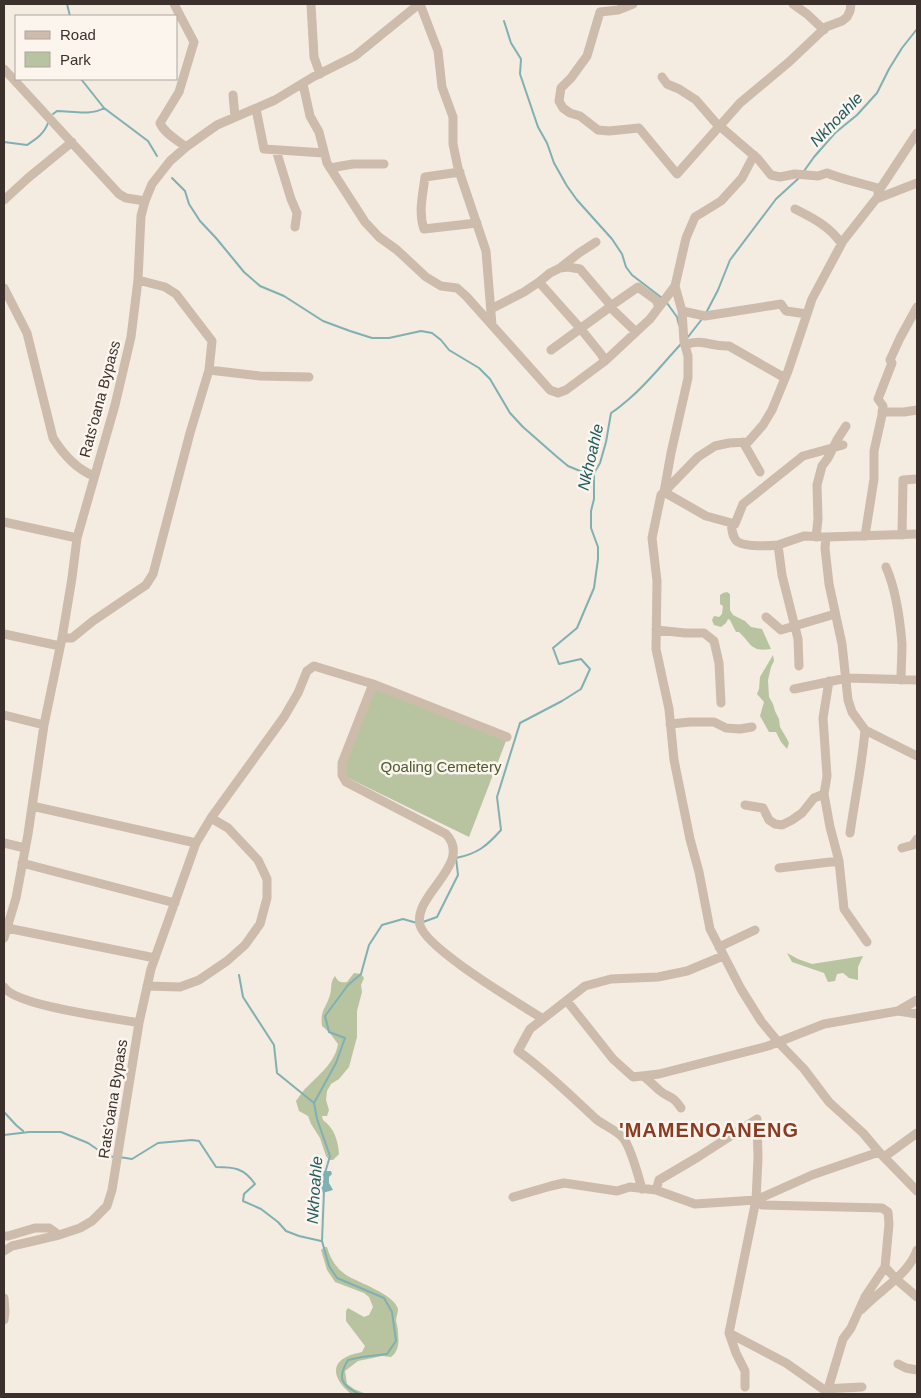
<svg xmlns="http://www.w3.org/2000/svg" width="921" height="1398" viewBox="0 0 921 1398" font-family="Helvetica,sans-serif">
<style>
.green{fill:#b8c4a0}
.water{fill:#7fb0b2}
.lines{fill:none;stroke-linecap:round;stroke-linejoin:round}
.stream{stroke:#7fb0b2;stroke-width:2}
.minor{stroke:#cdbbac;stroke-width:9}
.labels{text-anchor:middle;stroke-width:5;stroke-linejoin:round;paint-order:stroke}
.street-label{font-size:15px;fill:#3b302b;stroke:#fbf5ee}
.park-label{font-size:15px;fill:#4a5a2e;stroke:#fbf5ee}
.water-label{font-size:16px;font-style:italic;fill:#1f5a5e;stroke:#fbf5ee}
.district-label{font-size:20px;font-weight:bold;letter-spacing:1px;fill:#8c3b22;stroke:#fbf5ee}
</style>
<rect width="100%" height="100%" fill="#f4ebe1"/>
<path class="green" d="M723,593L727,592L730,594V610L733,615L745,621L751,627L762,629L771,649C750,652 752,644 739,632H736L730,620L728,619L726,623L721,627L714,625L712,620L714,616L719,617L722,614L723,606L720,604V595Z
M773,655L774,661L771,667L768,680L769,697L773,704L775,711L779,719L780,727L787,739L789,743L787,749L781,742L776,732H769L760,716L764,702L757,694L759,689L760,677Z
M373,684L506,741L469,837L342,775Z
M787,953L798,959L812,964L863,956L858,967V980L849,978L843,973L837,974L835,981L828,982L824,973L792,962Z
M354,973L361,974L364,978L361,985L362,992L357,1011V1037L349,1067L339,1079L331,1084L327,1091L326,1100L329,1110L327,1116H322L323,1120C334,1128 338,1140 339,1154L333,1160H329L326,1156L320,1138L311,1124L308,1116L299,1111L296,1101C300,1096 303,1090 308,1086C321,1073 335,1062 338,1044L329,1032L322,1026C320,1009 326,1009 330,995C332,988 330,982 335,976C338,982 341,983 347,982Z
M324,1247H327C330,1258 336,1268 346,1275C359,1283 394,1294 398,1309C398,1313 396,1317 396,1321C397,1325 398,1329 398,1333C399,1342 399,1351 391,1357L382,1356L358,1361L345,1371L347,1384L354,1389L366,1394H351C328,1374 331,1358 362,1352L365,1346L346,1321V1311L348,1308L364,1317L369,1315L373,1307L369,1297L364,1293L335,1282L327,1270L321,1250Z"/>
<path class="water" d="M321,1170L325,1171H331L332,1174L329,1177V1183L333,1190L326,1192L319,1193V1179H323L319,1175Z"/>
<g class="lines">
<path class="stream" d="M67,4L70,16
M504,21L511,43L521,59L520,74L538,127L547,143L554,163L567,186L577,200L612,239L622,254L626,267L632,275L662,298
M81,79L104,108L148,141L157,156
M53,114L57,111C72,111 91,116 104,108
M4,142L27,145C36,139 44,134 48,123
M804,171L814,157L835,133L857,115L877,93L889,69L902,48L917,29
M172,178L185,191L189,204L200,221L216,238L244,272L260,286L284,296L323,321L350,331L372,338H389L421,331L432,333L441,340L449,350L479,368L490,379L510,413L523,427L556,456L568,466L580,471L594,473
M667,303L677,317L679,325
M706,313L718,290L730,260L776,199L800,177
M688,337L702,319
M423,922L437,917L458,875L456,858C477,854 487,846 501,830L497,797L520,723L562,701L581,689L590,669L581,659L559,664L553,648L577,628L594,588L598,559V547L591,528V511L594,499V473L600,463L606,442L611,413C618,409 623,404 629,399C649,382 664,362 681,344
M239,975L243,997L274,1045L277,1073L314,1103
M4,1112L16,1125L23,1131
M4,1135L29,1132H61L88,1143L107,1156L114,1157
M119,1157L132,1159L158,1143L192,1140L199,1141L216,1167C234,1167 244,1168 255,1184L244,1194L243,1201L261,1209L278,1222L286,1231L299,1236L321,1241
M325,1173L330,1156L317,1119L314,1103L336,1063L345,1038L329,1032L325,1016L348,985L361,974L369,945L382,925L403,919L417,923
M324,1191L322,1241L329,1266L337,1278L384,1298L392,1312L396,1341L387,1354L362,1357L348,1360C337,1378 341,1385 359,1394"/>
<path class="minor" d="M174,4L194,42L179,92L160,123C164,133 177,140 186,147
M311,4L314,57L320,74
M420,4L438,51L442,87L453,117V144L458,168L486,251L492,325
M633,4L618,10L600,12L587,56L571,78L561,88L559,101L563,108L570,113L580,116L598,130L609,131L639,128L677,174L740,103L789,62L826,27L842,21L847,17L850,11L851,4
M793,4L807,14L824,30
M4,69L119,194L126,198L145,201
M662,77L667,84L679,89L696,100L715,122L758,159L771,175L780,177L795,174L818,176L827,173C844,180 862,183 880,189
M303,84L310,116L319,132L327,163L365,222L379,237L397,250L426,277L441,286L457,288L466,296L550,390L558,393L566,390L605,361L650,319L675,286
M233,95L235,117
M256,109L264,149L324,153
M276,150L291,199L297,213L295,227
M754,155L742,178L721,201L695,217L686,238L675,286L682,311L684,342L688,356V378L671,453L664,492L706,516L735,524L743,504L803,456L843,445
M330,168L353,164H384
M460,172L425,177C423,194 418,212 424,229L477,223
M917,183L876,199L843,241L812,299L788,371L772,410L763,425L748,442L729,443L715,446L698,457L661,495L652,538L657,581L656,649L669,709L674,760L690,839L699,872L710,929L741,989L761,1021L779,1043L804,1069L829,1102L863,1133L879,1152L917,1191
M878,193L880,189L917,133
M4,200L28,178L72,142
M795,209C813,218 829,226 841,243
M560,268L568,267L580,269L608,302L610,307L636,332
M539,282L550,273L560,268L579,253L596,242
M4,288L27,333L53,438C63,454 76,469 94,476
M491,309L524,292L539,282L580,328L601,354L605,361
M682,311L705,316L781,304L786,311L807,314
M685,345C703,338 710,347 729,346L785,378
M551,350L610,307L615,303L638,287L656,300L659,307
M209,370L260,376L309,377
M882,412H904L917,410
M743,442L760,472
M4,522L77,538
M731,523C732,529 732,538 738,542C746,547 769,546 778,545
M902,535L903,480L917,479
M865,536L874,479V451L882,415L883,406L878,399L892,363L890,360L900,338L917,307
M816,537L818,519L817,485L822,466L828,458L837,440L846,426
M826,537L825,548L829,584L842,644L848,700L852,712L865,730C862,765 855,798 850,833
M886,567C896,590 900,619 902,644C902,656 901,668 901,680
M766,617L781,630L835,614
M656,630L685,633H704L714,641L719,663L721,703
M4,634L60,646
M62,638H72L93,621L146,585L153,574L190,433L209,370L212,341L176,294L165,287L138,280
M799,666L798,639L782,575L778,545L804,536L826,537L917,534
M829,681L823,718L827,776L824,794L830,827L839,861L844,909L867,942
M373,684L342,763V775L346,782L446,834C474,864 413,894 420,925C426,949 520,1004 543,1019
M794,689L847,678L917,680
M4,715L44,725
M670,724L690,722H714L726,728L740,729L752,727
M865,730L917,756
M745,805L763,808L769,820L775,824L782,825L792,820L802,813L814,798L824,794
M32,806L196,843
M4,843L25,848
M902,848L913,845L917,839
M22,863L175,903
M779,868L839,861
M7,928L155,958
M4,938L16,898L28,834L44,725L62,638L72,578L77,538L115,405L131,337L138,280L141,216L145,201L152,184L170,161L186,147L217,125L275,100L313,77L355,56L419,4
M719,947L755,930
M147,986L180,987L199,980L227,961L245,945L260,924L267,898V879L258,860L228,828L211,818
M4,987C15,1006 115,1018 139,1023L112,1190L107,1206L92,1221L80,1228L59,1235L12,1246L4,1251
M567,1001L613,1059L633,1077L659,1074L768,1046L824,1024L898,1011L917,1014
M898,1011L917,1000
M139,1023L151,969L196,843L211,818L284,717L298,693L307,671L314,666L373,684L507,737
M643,1076C649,1080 653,1085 659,1090C669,1099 672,1094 681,1108
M884,1157L917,1133
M642,1189C638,1175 632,1151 624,1139C618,1131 603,1125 596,1119C571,1096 546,1071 518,1051L530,1029L585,986L611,979L658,977L687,971L723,956
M656,1190L659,1180L698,1157L757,1119
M513,1197L551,1186L564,1183L617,1191L630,1187L656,1190L695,1204L756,1200L812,1175L879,1152
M756,1200L762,1205L882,1208L888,1212L889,1224L885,1267L896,1279L917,1297
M4,1236H8L35,1228H49L59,1235
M4,1298L5,1312L4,1320
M861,1310C879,1290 908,1276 917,1250
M729,1333L786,1363L823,1389L862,1387
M898,1364L906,1368L917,1370
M745,1387V1371L736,1353L729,1333L756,1200L758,1158L757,1119
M830,1393L828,1389L843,1339L851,1328L865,1297L885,1267"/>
</g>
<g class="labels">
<g class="street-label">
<text transform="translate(100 399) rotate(-75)" y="5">Rats'oana Bypass</text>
<text transform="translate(113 1099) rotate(-81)" y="5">Rats'oana Bypass</text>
</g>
<g class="park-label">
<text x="441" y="772">Qoaling Cemetery</text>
</g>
<g class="water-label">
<text transform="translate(836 119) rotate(-46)" y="6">Nkhoahle</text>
<text transform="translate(590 457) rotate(-77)" y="6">Nkhoahle</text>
<text transform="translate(314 1190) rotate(-86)" y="6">Nkhoahle</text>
</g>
<g class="district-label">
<text x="709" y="1137">'MAMENOANENG</text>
</g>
</g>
<rect width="921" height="1398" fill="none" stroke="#3b302b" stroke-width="10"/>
<rect x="15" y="15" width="162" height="65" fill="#fbf5ee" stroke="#aea6a0"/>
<rect x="25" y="31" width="25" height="8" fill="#cdbbac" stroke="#aea6a0"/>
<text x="60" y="40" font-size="15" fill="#3b302b">Road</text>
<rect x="25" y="52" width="25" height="15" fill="#b8c4a0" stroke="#aea6a0"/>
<text x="60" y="65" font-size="15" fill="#3b302b">Park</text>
</svg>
